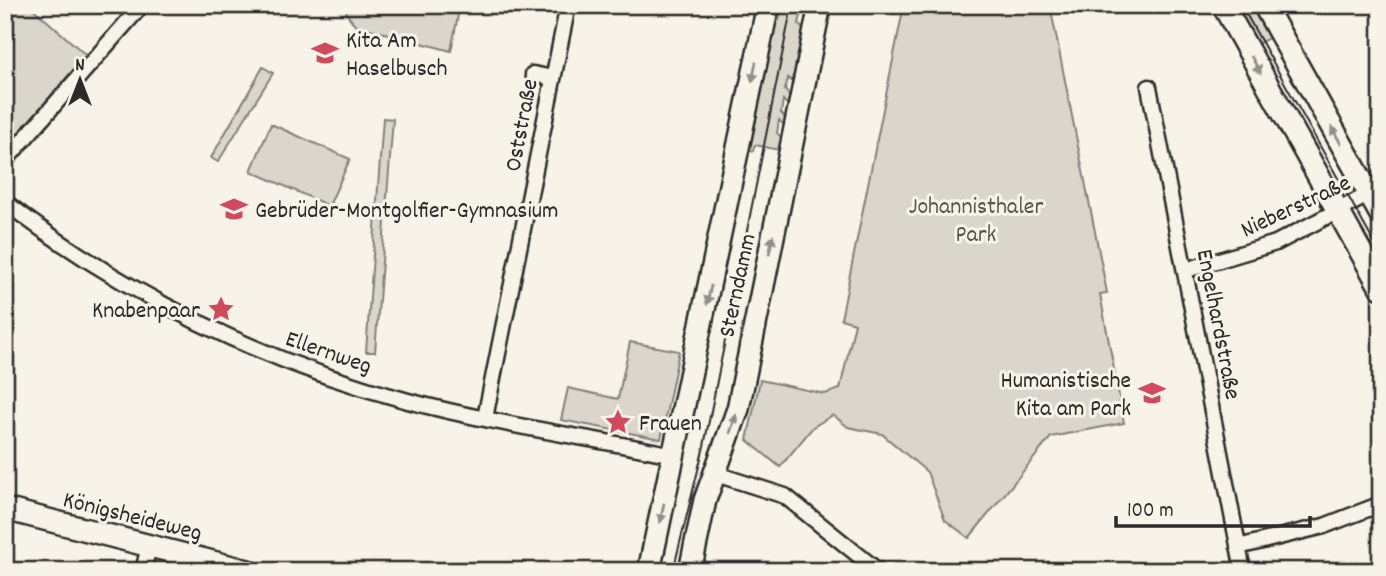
<svg xmlns="http://www.w3.org/2000/svg" width="1386" height="576" viewBox="0 0 1386 576" font-family="Dekko,sans-serif">
<style>
.green{fill:#dad6cc;stroke:#82807c;stroke-width:2}
.lines{fill:none;stroke-linecap:round;stroke-linejoin:round}
.street-casing{stroke:#2b2b2b;stroke-width:19}
.secondary-casing{stroke:#2b2b2b;stroke-width:26}
.street{stroke:#f7f3e8;stroke-width:14}
.secondary{stroke:#f7f3e8;stroke-width:21}
.tram{stroke:#2b2b2b;stroke-width:2}
.oneway{fill:#918f8a}
.labels{text-anchor:middle;stroke-width:6;stroke-linejoin:round;paint-order:stroke}
.poi-label{font-size:24px;fill:#2b2b2b;stroke:#f7f3e8;text-anchor:start}
.street-label{font-size:24px;fill:#2b2b2b;stroke:#f7f3e8}
.park-label{font-size:24px;fill:#575653;stroke:#f7f3e8}
</style>
<rect width="100%" height="100%" fill="#f7f3e8"/>
<filter id="ink" filterUnits="userSpaceOnUse"><feTurbulence type="fractalNoise" baseFrequency=".0143" numOctaves="2"/><feDisplacementMap in="SourceGraphic" scale="14" xChannelSelector="R" yChannelSelector="G"/><feConvolveMatrix kernelMatrix="1 2 1 2 8 2 1 2 1" color-interpolation-filters="sRGB"/></filter>
<g filter="url(#ink)">
<path class="green" d="M5,5H29L86,55L5,149Z
M349,5H460L451,51L355,25L346,13Z
M782,5H803L799,24L807,35L797,86L788,78L785,90L794,102L792,109L783,100L781,113L789,123L788,129L779,120L777,133L786,142L784,151L755,145L753,151L742,148L771,9L779,20Z
M904,5H1050L1102,267L1107,293L1100,294L1124,423L1051,437L969,538L945,520L927,472L882,434L848,427L833,415L813,427L780,467L747,440L760,380L825,394L840,389L855,323L841,319Z
M1231,5H1257L1274,35L1254,46Z
M263,67L273,73L218,162L211,158Z
M383,118L393,119L375,352H366Z
M271,124L350,159L329,206L251,171Z
M630,342L679,351L661,439L561,420L568,388L618,399Z"/>
<g class="lines">
<g class="street-casing">
<path id="street" d="M533,74L553,78
M1149,87L1243,571
M5,161L142,5
M5,202C124,294 262,362 408,401C495,424 585,437 673,455
M1186,270L1276,243L1381,188
M485,418L568,5
M716,474L785,496L878,571
M1238,547L1324,526L1381,504
M143,571L149,546"/>
</g>
<g class="secondary-casing">
<path id="secondary" d="M1223,5L1381,288
M1264,5L1381,215
M5,509L248,571
M649,571L768,5
M690,571L705,500L738,409L820,5"/>
</g>
<use href="#street" class="street"/>
<use href="#secondary" class="secondary"/>
<path class="tram" d="M1241,5L1381,255
M673,571L704,446L792,5"/>
</g>
<defs><path id="oneway-solid" d="M-6-.8H1V-3.2L6.5 0L1 3.2V.8H-6Z" transform="scale(1.75)"/></defs>
<g class="oneway">
<use href="#oneway-solid" transform="translate(1256 65) rotate(61)"/>
<use href="#oneway-solid" transform="translate(754 72) rotate(101)"/>
<use href="#oneway-solid" transform="translate(1336 135) rotate(-119)"/>
<use href="#oneway-solid" transform="translate(771 245) rotate(-78)"/>
<use href="#oneway-solid" transform="translate(709 295) rotate(102)"/>
<use href="#oneway-solid" transform="translate(733 424) rotate(-72)"/>
<use href="#oneway-solid" transform="translate(662 513) rotate(101)"/>
</g>
</g>
<defs>
<g id="school-bare" transform="scale(2.1)"><path d="M0-5L7-2L0 1L-7-2ZM-4 1L0 2.5L4 1V4Q0 6-4 4Z" fill="#d1495b" stroke="#f7f3e8" stroke-width="2.5" paint-order="stroke"/></g>
<g id="sight-bare" transform="scale(2.1)"><path d="M0-6L1.8-2.2L6-1.7L2.9 1.2L3.7 5.4L0 3.3L-3.7 5.4L-2.9 1.2L-6-1.7L-1.8-2.2Z" fill="#d1495b" stroke="#f7f3e8" stroke-width="2.5" paint-order="stroke"/></g>
</defs>
<g fill-rule="evenodd">
<use href="#school-bare" x="325" y="53"/>
<use href="#school-bare" x="234" y="209"/>
<use href="#sight-bare" x="221" y="309"/>
<use href="#school-bare" x="1152" y="393"/>
<use href="#sight-bare" x="618" y="422"/>
</g>
<g class="labels">
<g class="poi-label">
<text x="346" y="47">Kita Am<tspan x="346" dy="28">Haselbusch</tspan></text>
<text x="255" y="217">Gebrüder-Montgolfier-Gymnasium</text>
<text x="200" y="317" text-anchor="end">Knabenpaar</text>
<text x="1131" y="387" text-anchor="end">Humanistische<tspan x="1131" dy="28">Kita am Park</tspan></text>
<text x="639" y="430">Frauen</text>
</g>
<g class="street-label">
<text transform="translate(520 125) rotate(-79)" y="8">Oststraße</text>
<text transform="translate(1295 205) rotate(-25)" y="8">Nieberstraße</text>
<text transform="translate(736 285) rotate(-78)" y="8">Sterndamm</text>
<text transform="translate(1220 324) rotate(79)" y="8">Engelhardstraße</text>
<text transform="translate(329 351) rotate(19)" y="8">Ellernweg</text>
<text transform="translate(133 515) rotate(14)" y="8">Königsheideweg</text>
</g>
<g class="park-label">
<text x="976" y="213">Johannisthaler<tspan x="976" dy="28">Park</tspan></text>
</g>
</g>
<rect width="1386" height="576" fill="none" stroke="#f7f3e8" stroke-width="28"/>
<rect x="14" y="14" width="1358" height="548" fill="none" stroke="#2b2b2b" stroke-width="2.5" filter="url(#ink)"/>
<g transform="translate(80 80)" stroke="#f7f3e8" stroke-width="5" paint-order="stroke">
<path d="M0-5L12 26L0 18L-12 26Z" fill="#2b2b2b"/>
<text y="-10" font-size="19" font-weight="bold" text-anchor="middle" fill="#2b2b2b">N</text>
</g>
<path d="M1116 516v10h194v-10" fill="none" stroke="#2b2b2b" stroke-width="3.5"/>
<text x="1127" y="516" font-size="21" fill="#2b2b2b" stroke="#f7f3e8" stroke-width="5" paint-order="stroke">100 m</text>
</svg>
